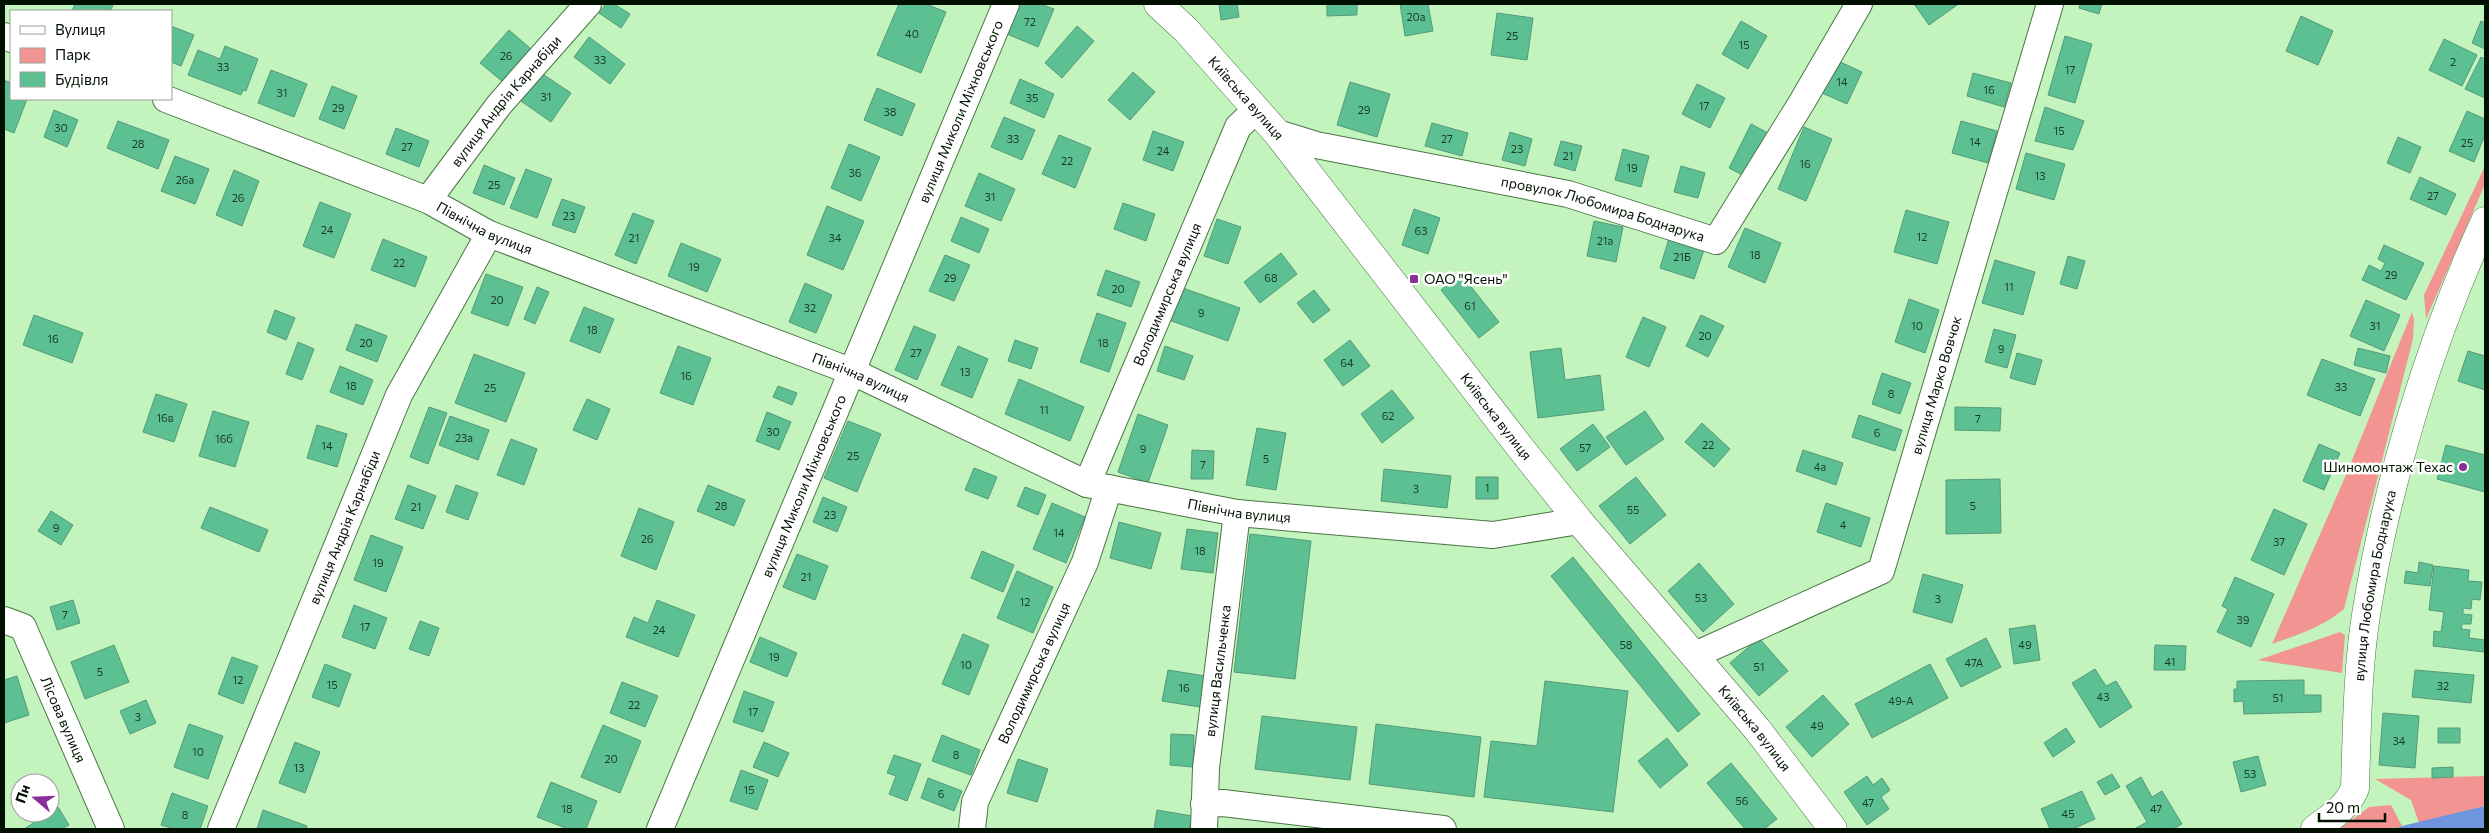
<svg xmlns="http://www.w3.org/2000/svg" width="2489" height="833" viewBox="0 0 2489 833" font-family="Commissioner,sans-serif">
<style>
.green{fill:#f29492}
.water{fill:#6e95dd}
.building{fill:#5dc093;stroke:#549a79}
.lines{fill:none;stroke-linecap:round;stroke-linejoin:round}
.street-casing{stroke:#4a7545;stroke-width:28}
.secondary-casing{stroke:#4a7545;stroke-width:29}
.street{stroke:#fff;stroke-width:26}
.secondary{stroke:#fff;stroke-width:28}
.poi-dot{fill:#892d98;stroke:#fff;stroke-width:2}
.labels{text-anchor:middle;stroke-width:5;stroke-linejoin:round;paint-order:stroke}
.number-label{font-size:11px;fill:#193c26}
.street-label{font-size:14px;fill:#021001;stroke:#fff}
.poi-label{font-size:14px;fill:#021001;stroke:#fff;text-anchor:start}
</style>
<rect width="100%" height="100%" fill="#c4f4be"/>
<path class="green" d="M2485,166V184L2426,319L2424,295Z
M2412,312L2414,320L2413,339L2344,609C2323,627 2297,635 2272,644L2346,475Z
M2340,632L2345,635L2342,673L2258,660Z
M2485,776V806L2419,823L2411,800L2375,779Z
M2391,805L2402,826L2394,829H2340L2369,807Z"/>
<path class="water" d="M2485,806V829H2394L2402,826Z"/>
<path class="building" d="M75,4H113L111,11H72Z
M606,4H614L630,14L621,28L599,13Z
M899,4H926L946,12L921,73L877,55Z
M1020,4H1040L1054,9L1038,47L1007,34Z
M1219,4H1237L1239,17L1221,20Z
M1327,4H1357V15L1327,16Z
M1400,4H1428L1433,31L1405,36Z
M1914,4H1955L1957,5L1929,25Z
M2080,4H2102L2099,14L2079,8Z
M1497,13L1533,18L1527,60L1491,55Z
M2301,16L2333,31L2318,65L2286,51Z
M1741,21L1767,36L1748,69L1722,54Z
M2481,21L2485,23V49L2472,43Z
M171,26L194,35L181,66L171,62Z
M1077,26L1094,41L1062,78L1045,63Z
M509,30L531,49L503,82L480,63Z
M2065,36L2092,44L2075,103L2048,95Z
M589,37L625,64L610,84L574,57Z
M2444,39L2477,55L2462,86L2429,70Z
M225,46L258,59L246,91L243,90L241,95L188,75L198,50L220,59Z
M2481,57L2485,59V98L2465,89Z
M1838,61L1862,72L1847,104L1822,93Z
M271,70L307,84L294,117L258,103Z
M1133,72L1155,92L1130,120L1108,100Z
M541,73L571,93L551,122L521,101Z
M1973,73L2011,83L2004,107L1967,96Z
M1020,79L1054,94L1044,118L1010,103Z
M4,80L11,83V99H27L14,133L4,129Z
M1350,82L1390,94L1377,137L1337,125Z
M1697,84L1725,98L1710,128L1682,114Z
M332,86L357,96L344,129L319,119Z
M877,88L915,104L902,136L864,120Z
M2045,107L2084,121L2073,150L2035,141Z
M54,110L78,120L67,147L44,137Z
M2467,111L2485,119V135L2474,162L2449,151Z
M1004,117L1035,130L1022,160L991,147Z
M118,121L169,140L158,169L107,148Z
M1961,121L1997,131L1988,163L1952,153Z
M1432,123L1468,133L1462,156L1425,146Z
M1751,124L1770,134L1748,178L1729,168Z
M1804,127L1832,139L1806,201L1778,189Z
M396,128L429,141L419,167L386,154Z
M1153,131L1184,142L1173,171L1143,160Z
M1510,132L1532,139L1525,166L1502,160Z
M1059,135L1091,148L1075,188L1042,174Z
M2398,137L2421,147L2410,173L2387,163Z
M1561,141L1582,146L1575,171L1554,165Z
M849,144L880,157L861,201L831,188Z
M1623,149L1649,156L1641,187L1615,180Z
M2026,153L2065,164L2054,200L2016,189Z
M175,156L209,169L195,204L161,191Z
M484,165L515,178L504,205L473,193Z
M1681,166L1705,173L1698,198L1674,192Z
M526,169L552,179L537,218L510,208Z
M234,170L259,181L242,226L216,215Z
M979,173L1015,189L1001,221L965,206Z
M2420,177L2456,194L2446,215L2410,199Z
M562,199L585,207L575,233L552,225Z
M320,202L351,214L334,258L303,246Z
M1123,203L1155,214L1146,241L1114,229Z
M827,206L864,221L843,270L807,255Z
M1414,209L1440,218L1428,254L1402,245Z
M1906,210L1949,222L1937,264L1894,252Z
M633,213L654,221L636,264L615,255Z
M961,217L989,229L979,253L951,241Z
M1217,219L1241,227L1228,264L1204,256Z
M1594,221L1623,227L1616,262L1587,256Z
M1745,228L1781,243L1765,283L1728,267Z
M1670,235L1705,247L1694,279L1660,268Z
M383,239L427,257L415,287L371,270Z
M681,243L721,259L707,292L668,276Z
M2384,245L2424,263L2406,300L2362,280L2369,265L2381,271L2385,263L2378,259Z
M1281,253L1297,274L1260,303L1244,282Z
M945,255L970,265L954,301L929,291Z
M2068,256L2085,261L2077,289L2060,284Z
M1995,260L2035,272L2023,315L1982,303Z
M1106,270L1140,282L1131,307L1097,295Z
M486,274L523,287L508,326L471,313Z
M1461,274L1499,322L1479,338L1441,290Z
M805,283L832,295L816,333L789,322Z
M1174,285L1240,308L1228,341L1163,318Z
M537,287L549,292L535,324L524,319Z
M1314,290L1330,310L1313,323L1297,303Z
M1909,299L1939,310L1925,353L1895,342Z
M2366,300L2400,315L2384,351L2350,336Z
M584,307L614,319L600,353L570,341Z
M275,310L295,318L286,340L267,332Z
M1097,313L1126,323L1109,372L1080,362Z
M34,315L83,333L72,363L23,345Z
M1701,315L1724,326L1708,357L1686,346Z
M1643,317L1666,327L1649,367L1626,357Z
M356,324L387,336L377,362L346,350Z
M914,326L936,335L917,380L895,370Z
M1994,329L2016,335L2007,368L1985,362Z
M1015,340L1038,348L1031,369L1008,361Z
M1350,340L1370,366L1343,386L1324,360Z
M298,342L314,349L302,380L286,374Z
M678,346L711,358L693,405L660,393Z
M958,346L988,359L972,398L941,385Z
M1165,346L1193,356L1184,380L1157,371Z
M1561,348L1565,380L1600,375L1604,410L1538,418L1530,352Z
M2358,348L2390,356L2386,373L2354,365Z
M2468,351L2485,356V390L2458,381Z
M2017,353L2042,360L2035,385L2010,378Z
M474,354L525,373L506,422L455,403Z
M2322,359L2375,379L2360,416L2307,395Z
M340,366L373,380L363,405L330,392Z
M1882,373L1911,383L1900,414L1872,404Z
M1019,379L1084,407L1070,441L1005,414Z
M778,386L797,393L792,405L773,397Z
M1392,390L1414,418L1382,443L1361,414Z
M156,394L187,404L174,442L143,432Z
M587,399L610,409L597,440L573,430Z
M429,407L447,413L428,464L410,457Z
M1955,407L2001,408L2000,431L1955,430Z
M213,411L249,422L235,467L199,456Z
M1645,411L1664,439L1626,465L1606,437Z
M767,412L791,422L779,450L756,441Z
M1138,414L1168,425L1148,483L1118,472Z
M1859,415L1902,430L1895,451L1852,437Z
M450,416L489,430L478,460L439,445Z
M848,421L881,434L857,492L824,478Z
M1702,423L1730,449L1714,467L1685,442Z
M1593,424L1610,447L1577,471L1560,449Z
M317,425L347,434L337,467L307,458Z
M1257,428L1286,433L1276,490L1246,485Z
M511,439L537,449L524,485L497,475Z
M2319,444L2340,453L2324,490L2303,481Z
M2446,445L2485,455V492L2437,479Z
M1192,450L1214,451L1213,479H1191Z
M1803,450L1843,463L1836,485L1796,471Z
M974,468L997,477L988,499L965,490Z
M1384,469L1451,476L1447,508L1381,501Z
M1476,477H1498V499H1476Z
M1636,477L1666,515L1630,544L1599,506Z
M2000,479L2001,533L1946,534V480Z
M408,485L436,496L423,529L395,519Z
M456,485L478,493L468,520L446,512Z
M708,485L745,500L734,526L697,511Z
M1025,487L1046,495L1038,515L1017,506Z
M823,497L847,507L837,532L813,522Z
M1052,503L1085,517L1066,563L1033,549Z
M1826,503L1870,518L1861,547L1817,532Z
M210,507L268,530L259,552L201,528Z
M639,508L674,522L656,570L621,556Z
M2274,509L2307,524L2284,575L2251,560Z
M51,511L73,525L61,545L38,531Z
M1119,522L1161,533L1151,569L1110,558Z
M1187,529L1218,533L1213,573L1181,569Z
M1250,534L1311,541L1295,679L1234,672Z
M371,535L403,547L386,592L354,580Z
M982,551L1014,565L1003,592L971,578Z
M797,554L828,566L815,600L783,587Z
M1573,557L1700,714L1678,732L1551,576Z
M2419,562L2433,565L2430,586L2404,583L2406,571L2418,573Z
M1699,563L1734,604L1703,632L1668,591Z
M2434,566L2469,570L2468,581L2482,582L2480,600L2472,599L2471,609L2463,608V614L2472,615L2471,624H2462L2461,629L2470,630L2469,638L2485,640L2484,652L2433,646L2434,631L2441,632L2444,612L2429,610Z
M1017,571L1053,587L1033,633L997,618Z
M1923,574L1963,585L1952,623L1913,612Z
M2235,577L2274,594L2251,647L2217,632L2228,609L2222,606Z
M73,600L80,623L57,630L50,607Z
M657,600L695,615L678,657L626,637L634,617L648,623Z
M354,605L387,618L375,649L342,637Z
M420,621L439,628L429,656L409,649Z
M2035,625L2040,660L2014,664L2009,629Z
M963,634L989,645L969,695L942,684Z
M760,637L797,653L787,677L750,662Z
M1759,638L1788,671L1759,696L1730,663Z
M1986,638L2001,667L1961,687L1946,659Z
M114,645L129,682L85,699L71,662Z
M2155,645L2186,646L2185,670H2154Z
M232,657L258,666L243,704L218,694Z
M325,664L351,674L339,707L312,697Z
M1930,664L1948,698L1872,738L1855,704Z
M2095,669L2106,686L2116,681L2132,707L2100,728L2072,683Z
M1168,670L1205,676L1200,707L1162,701Z
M2415,670L2474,675L2471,703L2412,697Z
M17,676L29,715L4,723V680Z
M2304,680V695H2321V712L2244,714L2243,701L2234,702V689H2237V681Z
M1545,681L1628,691L1613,812L1484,797L1491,741L1537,746Z
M622,682L658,696L645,727L610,713Z
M744,691L774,702L763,732L733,722Z
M1823,695L1849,724L1812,757L1786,727Z
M146,700L156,723L130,734L120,711Z
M2383,713L2419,716L2415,768L2379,765Z
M1262,716L1357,727L1350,780L1255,769Z
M189,724L223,736L208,779L174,767Z
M1376,724L1481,737L1474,797L1369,784Z
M603,725L641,741L620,793L581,777Z
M2066,728L2075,742L2053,757L2044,743Z
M2438,728H2460V743H2438Z
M1171,734L1194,735L1193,767L1170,765Z
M942,735L980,750L971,775L932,761Z
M1667,738L1688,765L1660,788L1638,761Z
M295,742L320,752L305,793L279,783Z
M764,742L789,753L778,777L753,767Z
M894,755L921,764L907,801L889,794L896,776L887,773Z
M2258,756L2266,785L2241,792L2233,762Z
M1018,759L1048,769L1037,802L1007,793Z
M1731,763L1777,819L1764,829H1745L1707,783Z
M2453,767V777L2432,778V768Z
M741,770L768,780L757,810L730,801Z
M2112,774L2120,787L2105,795L2097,782Z
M1867,776L1873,785L1882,778L1890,790L1881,797L1889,809L1867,825L1844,792Z
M2141,777L2152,797L2162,791L2182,824L2173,829H2134L2147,822L2126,786Z
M928,778L962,791L954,811L921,798Z
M551,782L597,801L586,829H568L537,817Z
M2082,791L2095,819L2073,829H2050L2041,809Z
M172,793L208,806L200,829H175L161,825Z
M58,807L69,825L62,829H24Z
M263,810L307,826L306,829H257Z
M1157,810L1192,816L1189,829H1154Z"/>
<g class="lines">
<g class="street-casing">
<g id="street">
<path d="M4,36L11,39"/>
<path id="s1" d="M166,99L428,200L489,234L853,372L1087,484L1237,513L1493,535L1579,521"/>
<path id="s2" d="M1277,133L1316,145L1568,194L1716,241L1802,102L1859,4"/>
<path id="s3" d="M428,200L499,105L588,4"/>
<path id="s4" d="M1087,484L1238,127L1256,110"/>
<path id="s5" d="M4,620L23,627L111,829"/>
<path id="s6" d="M1695,655L1881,571L2050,4"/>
<path d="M1204,804L1223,803L1443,829"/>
<path id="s7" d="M221,829L399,395L489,234"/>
<path id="s8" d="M660,829L1006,4"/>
<path id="s9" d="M972,829L975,802L1085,562L1109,488"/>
<path id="s10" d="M1204,829L1206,768L1237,513"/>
</g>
</g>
<g class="secondary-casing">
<g id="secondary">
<path id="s11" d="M1158,4L1186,30L1277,133L1519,446L1579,521L1757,729L1833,829"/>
<path id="s12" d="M2315,829C2331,817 2347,808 2355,788C2357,731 2357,672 2366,615C2387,482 2429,343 2485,221"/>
</g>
</g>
<use href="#street" class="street"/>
<use href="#secondary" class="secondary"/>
</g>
<g class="poi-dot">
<rect x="1409" y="274" width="10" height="10" rx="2.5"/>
<circle cx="2463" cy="467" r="5"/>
</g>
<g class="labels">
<g class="number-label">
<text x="1416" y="21">20а</text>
<text x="1030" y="26">72</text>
<text x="912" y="38">40</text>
<text x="1512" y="40">25</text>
<text x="1744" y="49">15</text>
<text x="506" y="60">26</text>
<text x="600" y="64">33</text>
<text x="2453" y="66">2</text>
<text x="223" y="71">33</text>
<text x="2070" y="74">17</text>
<text x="1842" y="86">14</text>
<text x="1989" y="94">16</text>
<text x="282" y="97">31</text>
<text x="546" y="101">31</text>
<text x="1032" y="102">35</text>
<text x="1704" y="110">17</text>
<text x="338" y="112">29</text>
<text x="1364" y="114">29</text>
<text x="890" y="116">38</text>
<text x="61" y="132">30</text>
<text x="2059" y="135">15</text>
<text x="1013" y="143">33</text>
<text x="1447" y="143">27</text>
<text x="1975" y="146">14</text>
<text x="2467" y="147">25</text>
<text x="138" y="148">28</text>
<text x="407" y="151">27</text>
<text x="1517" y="153">23</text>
<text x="1163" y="155">24</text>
<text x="1568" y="160">21</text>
<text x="1067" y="165">22</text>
<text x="1805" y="168">16</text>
<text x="1632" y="172">19</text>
<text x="855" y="177">36</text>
<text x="2040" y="180">13</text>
<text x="185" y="184">26а</text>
<text x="494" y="189">25</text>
<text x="2433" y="200">27</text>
<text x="990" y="201">31</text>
<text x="238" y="202">26</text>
<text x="569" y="220">23</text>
<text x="327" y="234">24</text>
<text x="1421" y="235">63</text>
<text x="1922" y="241">12</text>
<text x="634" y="242">21</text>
<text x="835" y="242">34</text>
<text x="1605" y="245">21а</text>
<text x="1755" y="259">18</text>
<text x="1682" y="261">21Б</text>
<text x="399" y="267">22</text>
<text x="694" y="271">19</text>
<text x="2391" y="279">29</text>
<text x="950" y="282">29</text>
<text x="1271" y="282">68</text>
<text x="2009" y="291">11</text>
<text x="1118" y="293">20</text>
<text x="497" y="304">20</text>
<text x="1470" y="310">61</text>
<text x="810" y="312">32</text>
<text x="1201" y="317">9</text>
<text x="1917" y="330">10</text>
<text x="2375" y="330">31</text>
<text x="592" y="334">18</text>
<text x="1705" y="340">20</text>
<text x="53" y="343">16</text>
<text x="366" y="347">20</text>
<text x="1103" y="347">18</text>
<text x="2001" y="353">9</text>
<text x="916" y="357">27</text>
<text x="1347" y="367">64</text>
<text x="965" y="376">13</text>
<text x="686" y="380">16</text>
<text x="351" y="390">18</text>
<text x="2341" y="391">33</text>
<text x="490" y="392">25</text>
<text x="1891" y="398">8</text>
<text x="1044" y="414">11</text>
<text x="1388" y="420">62</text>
<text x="165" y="422">16в</text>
<text x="1978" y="423">7</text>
<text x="773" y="436">30</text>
<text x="1877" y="437">6</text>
<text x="464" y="442">23а</text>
<text x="224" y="443">16б</text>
<text x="1708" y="449">22</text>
<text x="327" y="450">14</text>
<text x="1585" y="452">57</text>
<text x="1143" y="453">9</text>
<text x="853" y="460">25</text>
<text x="1266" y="463">5</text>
<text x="1203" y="469">7</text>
<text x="1820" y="471">4а</text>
<text x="1487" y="492">1</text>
<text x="1416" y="493">3</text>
<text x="721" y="510">28</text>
<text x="1973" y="510">5</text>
<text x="416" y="511">21</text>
<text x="1633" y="514">55</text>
<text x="830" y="519">23</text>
<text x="1843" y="529">4</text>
<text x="56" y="532">9</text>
<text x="1059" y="537">14</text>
<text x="647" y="543">26</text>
<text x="2279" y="546">37</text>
<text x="1200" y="555">18</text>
<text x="378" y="567">19</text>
<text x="806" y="581">21</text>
<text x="1701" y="602">53</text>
<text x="1938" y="603">3</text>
<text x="1025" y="606">12</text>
<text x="65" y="619">7</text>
<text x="2243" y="624">39</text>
<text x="365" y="631">17</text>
<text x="659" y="634">24</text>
<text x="1626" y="649">58</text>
<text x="2025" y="649">49</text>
<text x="774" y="661">19</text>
<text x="2170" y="666">41</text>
<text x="1974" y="667">47А</text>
<text x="966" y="669">10</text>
<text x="1759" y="671">51</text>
<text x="100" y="676">5</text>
<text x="238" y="684">12</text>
<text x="332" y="689">15</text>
<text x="2443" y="690">32</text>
<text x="1184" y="692">16</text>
<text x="2103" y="701">43</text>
<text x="2278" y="702">51</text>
<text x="1901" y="705">49-А</text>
<text x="634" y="709">22</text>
<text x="753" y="716">17</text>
<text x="138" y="721">3</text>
<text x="1817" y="730">49</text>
<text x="2399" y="745">34</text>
<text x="198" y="756">10</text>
<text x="956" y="759">8</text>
<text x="611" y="763">20</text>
<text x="299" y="772">13</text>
<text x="2250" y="778">53</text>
<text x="749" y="794">15</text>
<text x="941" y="798">6</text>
<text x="1742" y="805">56</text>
<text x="1868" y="807">47</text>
<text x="567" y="813">18</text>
<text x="2156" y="813">47</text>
<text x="2068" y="818">45</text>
<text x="185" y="819">8</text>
</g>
<g class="street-label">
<text dy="5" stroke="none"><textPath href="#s11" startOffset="129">Київська вулиця</textPath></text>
<text dy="5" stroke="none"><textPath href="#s3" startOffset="126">вулиця Андрія Карнабіди</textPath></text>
<text dy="5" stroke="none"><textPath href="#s8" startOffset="778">вулиця Миколи Міхновського</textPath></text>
<text dy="5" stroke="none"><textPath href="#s2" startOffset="335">провулок Любомира Боднарука</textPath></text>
<text dy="5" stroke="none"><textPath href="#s1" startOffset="344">Північна вулиця</textPath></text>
<text dy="5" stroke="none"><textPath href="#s4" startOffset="206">Володимирська вулиця</textPath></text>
<text dy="5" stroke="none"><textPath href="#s1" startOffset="749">Північна вулиця</textPath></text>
<text dy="5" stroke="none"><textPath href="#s6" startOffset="398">вулиця Марко Вовчок</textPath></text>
<text dy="5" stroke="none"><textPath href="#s11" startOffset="534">Київська вулиця</textPath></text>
<text dy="5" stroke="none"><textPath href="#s8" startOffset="372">вулиця Миколи Міхновського</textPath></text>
<text dy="5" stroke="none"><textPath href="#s1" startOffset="1154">Північна вулиця</textPath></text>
<text dy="5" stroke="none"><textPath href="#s7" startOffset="326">вулиця Андрія Карнабіди</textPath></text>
<text dy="5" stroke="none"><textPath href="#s12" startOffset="262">вулиця Любомира Боднарука</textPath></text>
<text dy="5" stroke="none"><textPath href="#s10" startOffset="159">вулиця Васильченка</textPath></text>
<text dy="5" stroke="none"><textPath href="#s9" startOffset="169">Володимирська вулиця</textPath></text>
<text dy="5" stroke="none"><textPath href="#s5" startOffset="121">Лісова вулиця</textPath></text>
<text dy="5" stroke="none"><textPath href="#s11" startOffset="939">Київська вулиця</textPath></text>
</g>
<g class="poi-label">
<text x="1424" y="284">ОАО "Ясень"</text>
<text x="2453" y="472" text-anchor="end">Шиномонтаж Техас</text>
</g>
</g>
<rect width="2489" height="833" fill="none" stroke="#021001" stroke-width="10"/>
<rect x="10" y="10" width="162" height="90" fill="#ffffff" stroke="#9a9f99"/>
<rect x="20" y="26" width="25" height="8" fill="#ffffff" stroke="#9a9f99"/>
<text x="55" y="35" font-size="15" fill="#021001">Вулиця</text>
<rect x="20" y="48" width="25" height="15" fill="#f29492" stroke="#9a9f99"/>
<text x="55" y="60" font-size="15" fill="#021001">Парк</text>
<rect x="20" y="72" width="25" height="15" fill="#5dc093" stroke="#9a9f99"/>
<text x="55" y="85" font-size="15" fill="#021001">Будівля</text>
<g transform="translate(35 798) rotate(289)"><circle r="24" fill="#ffffff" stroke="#9a9f99"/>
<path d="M0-4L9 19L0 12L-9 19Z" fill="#892d98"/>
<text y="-8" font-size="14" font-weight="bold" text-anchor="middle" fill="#021001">Пн</text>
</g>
<path d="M2319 813v8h66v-8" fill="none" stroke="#021001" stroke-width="2.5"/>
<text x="2326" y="813" font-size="15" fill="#021001" stroke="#ffffff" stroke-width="4" paint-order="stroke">20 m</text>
</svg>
